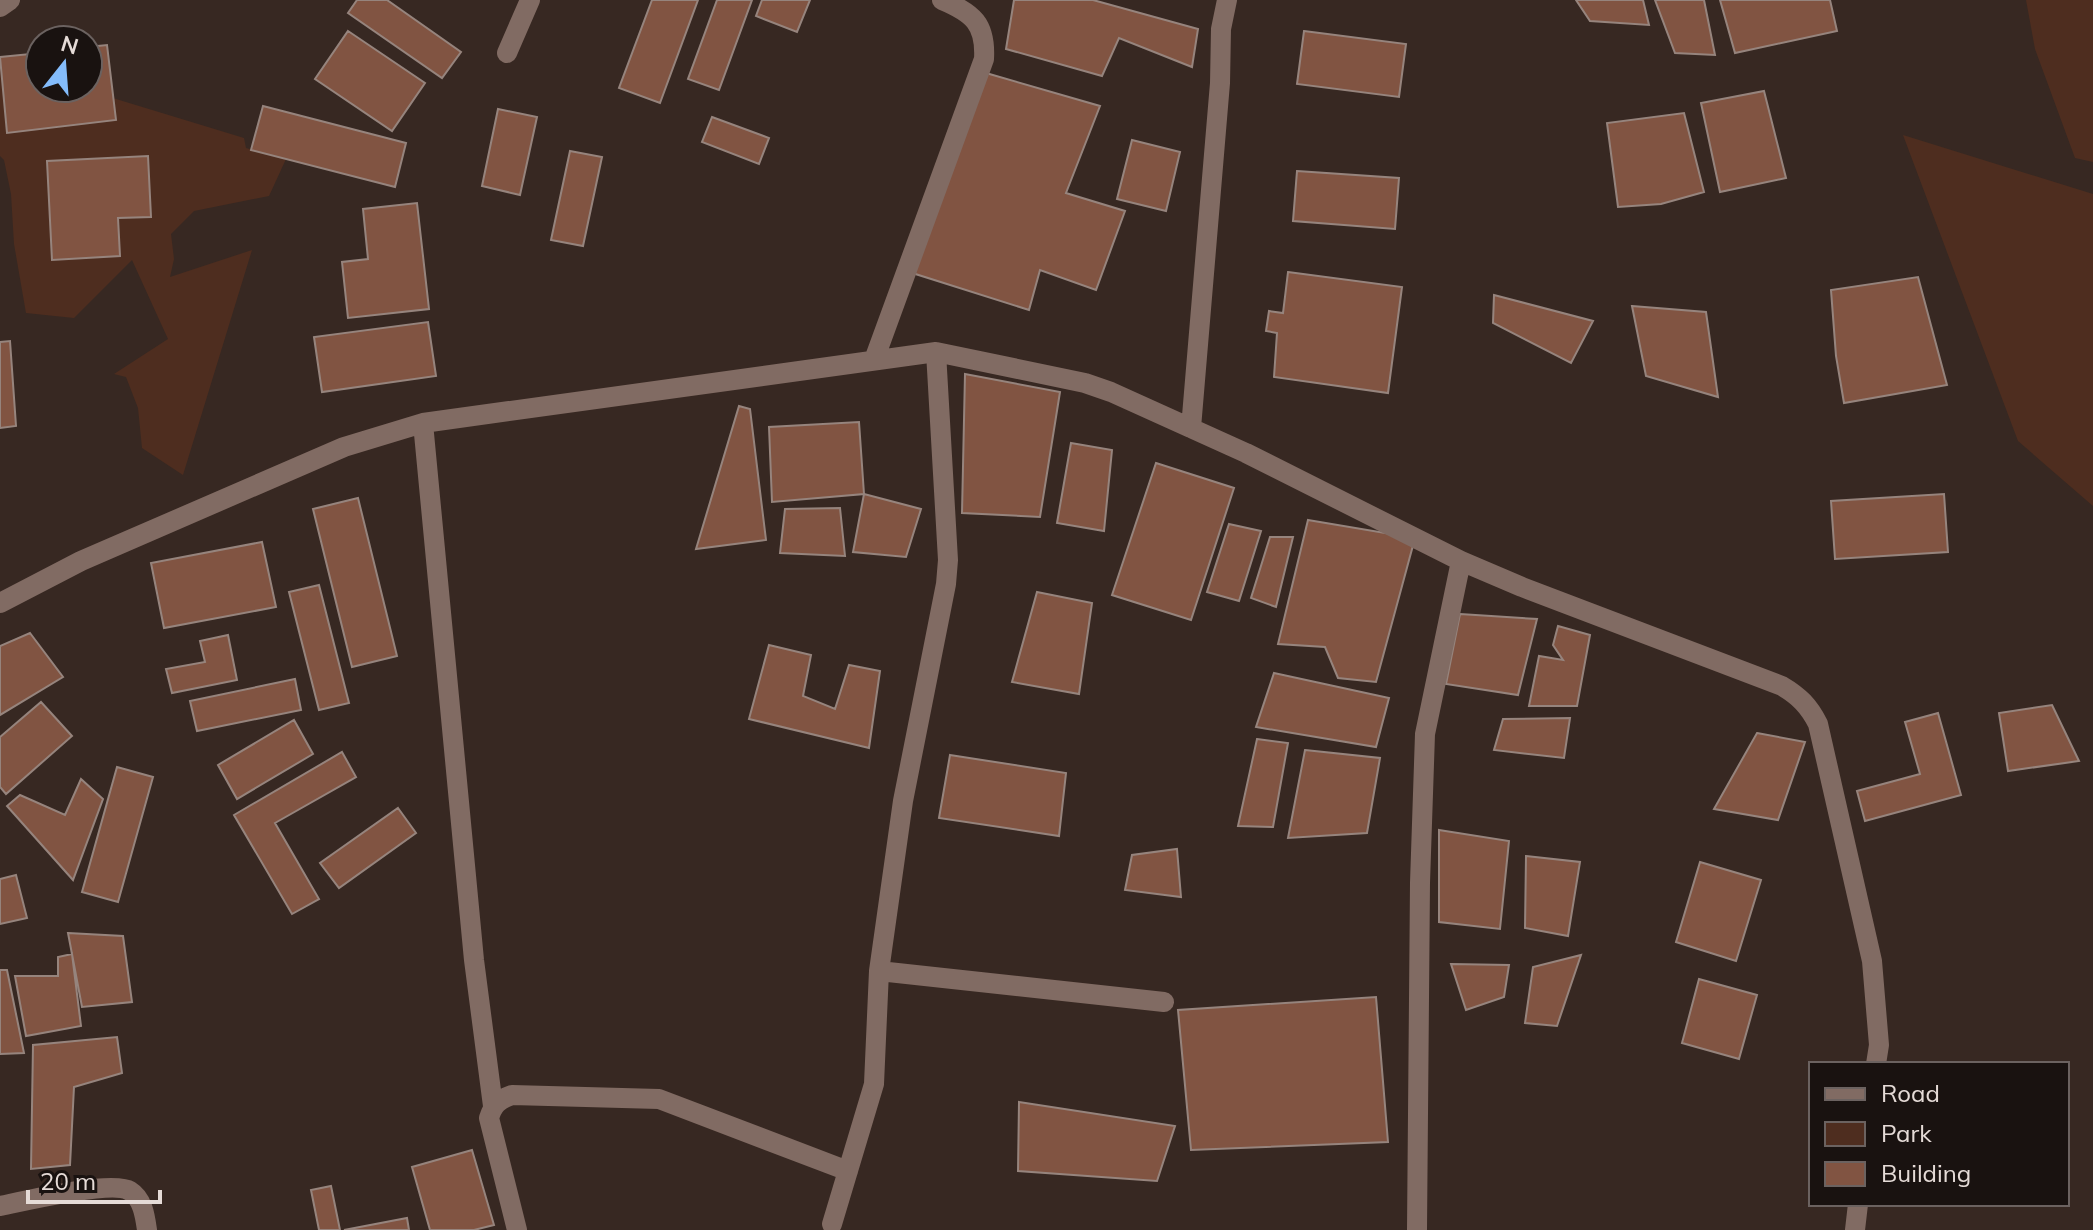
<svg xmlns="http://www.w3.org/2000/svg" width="2093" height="1230" viewBox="0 0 2093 1230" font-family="Mulish,sans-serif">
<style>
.green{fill:#4e2d1f}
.building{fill:#815442;stroke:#96847d;stroke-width:2}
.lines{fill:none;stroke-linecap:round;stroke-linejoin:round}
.minor{stroke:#816b63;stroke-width:20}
</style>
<rect width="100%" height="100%" fill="#372822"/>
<path class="green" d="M2026,0H2093V162L2075,158L2035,49Z
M0,62L40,75V88H80L244,138L246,148L286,159L269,196L194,211L171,234L174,259L170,277L252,250L183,475L142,448L138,408L126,377L114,374L168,339L132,260L74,318L26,313L14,244L11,194L4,160L0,156Z
M1903,135L2093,194V506L2018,441Z"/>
<path class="building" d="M357,0H387L461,52L442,78L348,13Z
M652,0H698L660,103L619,88Z
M717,0H752L719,90L688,79Z
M762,0H810L797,32L756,16Z
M1014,0H1093L1198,29L1192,67L1119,38L1102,76L1006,49Z
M1576,0H1643L1649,25L1590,21Z
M1655,0H1704L1715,55L1675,53Z
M1720,0H1830L1837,31L1735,53Z
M348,31L425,83L392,131L315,79Z
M1304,31L1406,44L1399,97L1297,84Z
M1304,31L1406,44L1399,97L1297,84Z
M107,45L116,120L7,133L0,57L40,53V88H88V47Z
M986,73L1100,106L1066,193L1125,211L1096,290L1040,270L1029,310L906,271Z
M1764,91L1786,178L1720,192L1701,103Z
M1764,91L1786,178L1720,192L1701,103Z
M263,106L406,143L395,187L251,150Z
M498,109L537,117L520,195L482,186Z
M1684,113L1704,192L1661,204L1618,207L1607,123Z
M712,117L769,138L759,164L702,142Z
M1132,140L1180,152L1166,211L1117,199Z
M570,151L602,157L583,246L551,240Z
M148,156L151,217L118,218L120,256L52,260L47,161Z
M1297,171L1399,178L1395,229L1293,221Z
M1297,171L1399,178L1395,229L1293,221Z
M417,203L429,309L348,318L342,262L368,259L363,209Z
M1288,272L1402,287L1388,393L1274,377L1277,333L1266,331L1269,311L1283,313Z
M1288,272L1402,287L1388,393L1274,377L1277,333L1266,331L1269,311L1283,313Z
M1918,277L1947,385L1844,403L1836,356L1831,290Z
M1494,295L1593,321L1571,363L1493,323Z
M1632,306L1706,312L1718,397L1646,376Z
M428,322L436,376L322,392L314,337Z
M10,341L16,426L0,428V342Z
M965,374L1060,392L1040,517L962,513Z
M739,406L750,409L766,540L696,549Z
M859,422L864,494L772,502L769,427Z
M1071,443L1112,450L1104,531L1057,523Z
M1156,463L1234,488L1191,620L1112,595Z
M864,494L921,509L906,557L853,552Z
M1944,494L1948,552L1835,559L1831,501Z
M358,498L397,656L352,667L313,509Z
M840,508L845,556L780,553L785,509Z
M1308,520L1415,538L1376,682L1338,678L1325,647L1278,644Z
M1229,524L1261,531L1239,601L1207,592Z
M1270,537H1293L1276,607L1251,598Z
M262,542L276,607L164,628L151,563Z
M319,585L349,703L319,710L289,592Z
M1037,592L1092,603L1079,694L1012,682Z
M1460,614L1537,619L1518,695L1446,684Z
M1558,626L1590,635L1577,706H1529L1539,656L1563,660L1553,645Z
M30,633L63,677L0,715V646Z
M228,635L237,680L172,693L166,669L205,662L200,641Z
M769,645L811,655L803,696L835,709L849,665L880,671L869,748L749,719Z
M1274,673L1389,698L1376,747L1256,727Z
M295,679L301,710L197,731L190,701Z
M41,702L72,736L6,794L0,787V737Z
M2052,705L2079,761L2008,771L1999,713Z
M1938,713L1961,795L1865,821L1857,791L1920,774L1905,722Z
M1570,718L1564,758L1494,750L1503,719Z
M294,720L313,754L237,799L218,765Z
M1757,733L1805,742L1778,820L1714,809Z
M1257,739L1288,743L1273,827L1238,826Z
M1305,750L1380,758L1367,833L1288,838Z
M342,752L356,777L275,823L319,899L292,914L234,815Z
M950,755L1066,773L1059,836L939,818Z
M117,767L153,777L118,902L82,892Z
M81,779L103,799L73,880L7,806L20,795L65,815Z
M398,808L416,833L339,888L320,863Z
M1439,830L1509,841L1500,929L1439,922Z
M1177,849L1181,897L1125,890L1132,855Z
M1526,856L1580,862L1568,936L1525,928Z
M1700,862L1761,880L1736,961L1676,942Z
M16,875L27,918L0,924V879Z
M68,933L123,936L132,1002L82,1007Z
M72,954L81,1026L26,1036L15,976H58V957Z
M1581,955L1557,1026L1525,1023L1533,967Z
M1451,964L1509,965L1504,997L1466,1010Z
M0,970H7L24,1053L0,1054Z
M1699,979L1757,995L1739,1059L1682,1043Z
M1376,997L1388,1142L1191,1150L1178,1010Z
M117,1037L122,1073L74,1087L70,1165L31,1169L33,1045Z
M1019,1102L1175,1126L1157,1181L1018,1171Z
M472,1150L494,1225L474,1230H430L412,1167Z
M331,1186L340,1230H319L311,1190Z
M407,1218L409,1230H344Z"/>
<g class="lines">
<path class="minor" d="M0,7L10,0
M507,53L530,0
M874,360L984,59C986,24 973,13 942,0
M423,423L474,960L493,1106
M1191,428L1220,83L1221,29L1227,0
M0,603L81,561L344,447L423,423L936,352L1085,383L1111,392L1246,453L1461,561L1522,587L1782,686C1799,696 1809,706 1818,724L1872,961L1879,1045L1876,1064
M879,971L1164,1002
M0,1206C24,1201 113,1180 130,1191C143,1199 145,1216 147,1230
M832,1224L874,1084L879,971L903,801L946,584L948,560L936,352
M517,1230L489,1118C493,1105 498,1100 512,1095L659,1099L848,1171
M1417,1230L1420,883L1425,734L1461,561
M1855,1230L1858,1204"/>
</g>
<rect x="1809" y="1062" width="260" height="144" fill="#191210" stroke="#6b6260" stroke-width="2"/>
<rect x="1825" y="1088" width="40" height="12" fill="#816b63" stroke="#6b6260" stroke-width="2"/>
<text x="1881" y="1102" font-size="24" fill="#e5dbd7">Road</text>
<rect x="1825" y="1122" width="40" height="24" fill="#4e2d1f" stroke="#6b6260" stroke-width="2"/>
<text x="1881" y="1142" font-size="24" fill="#e5dbd7">Park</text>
<rect x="1825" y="1162" width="40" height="24" fill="#815442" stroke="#6b6260" stroke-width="2"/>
<text x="1881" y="1182" font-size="24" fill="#e5dbd7">Building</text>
<g transform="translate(64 64) rotate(17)"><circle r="38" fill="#191210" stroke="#6b6260" stroke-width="2"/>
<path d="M0-6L14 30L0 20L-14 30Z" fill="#84bcfb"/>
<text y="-12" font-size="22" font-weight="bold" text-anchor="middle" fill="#e5dbd7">N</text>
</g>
<path d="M28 1190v12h132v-12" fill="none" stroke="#e5dbd7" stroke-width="4"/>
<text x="40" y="1190" font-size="24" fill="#e5dbd7" stroke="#191210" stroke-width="6" paint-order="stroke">20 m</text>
</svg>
